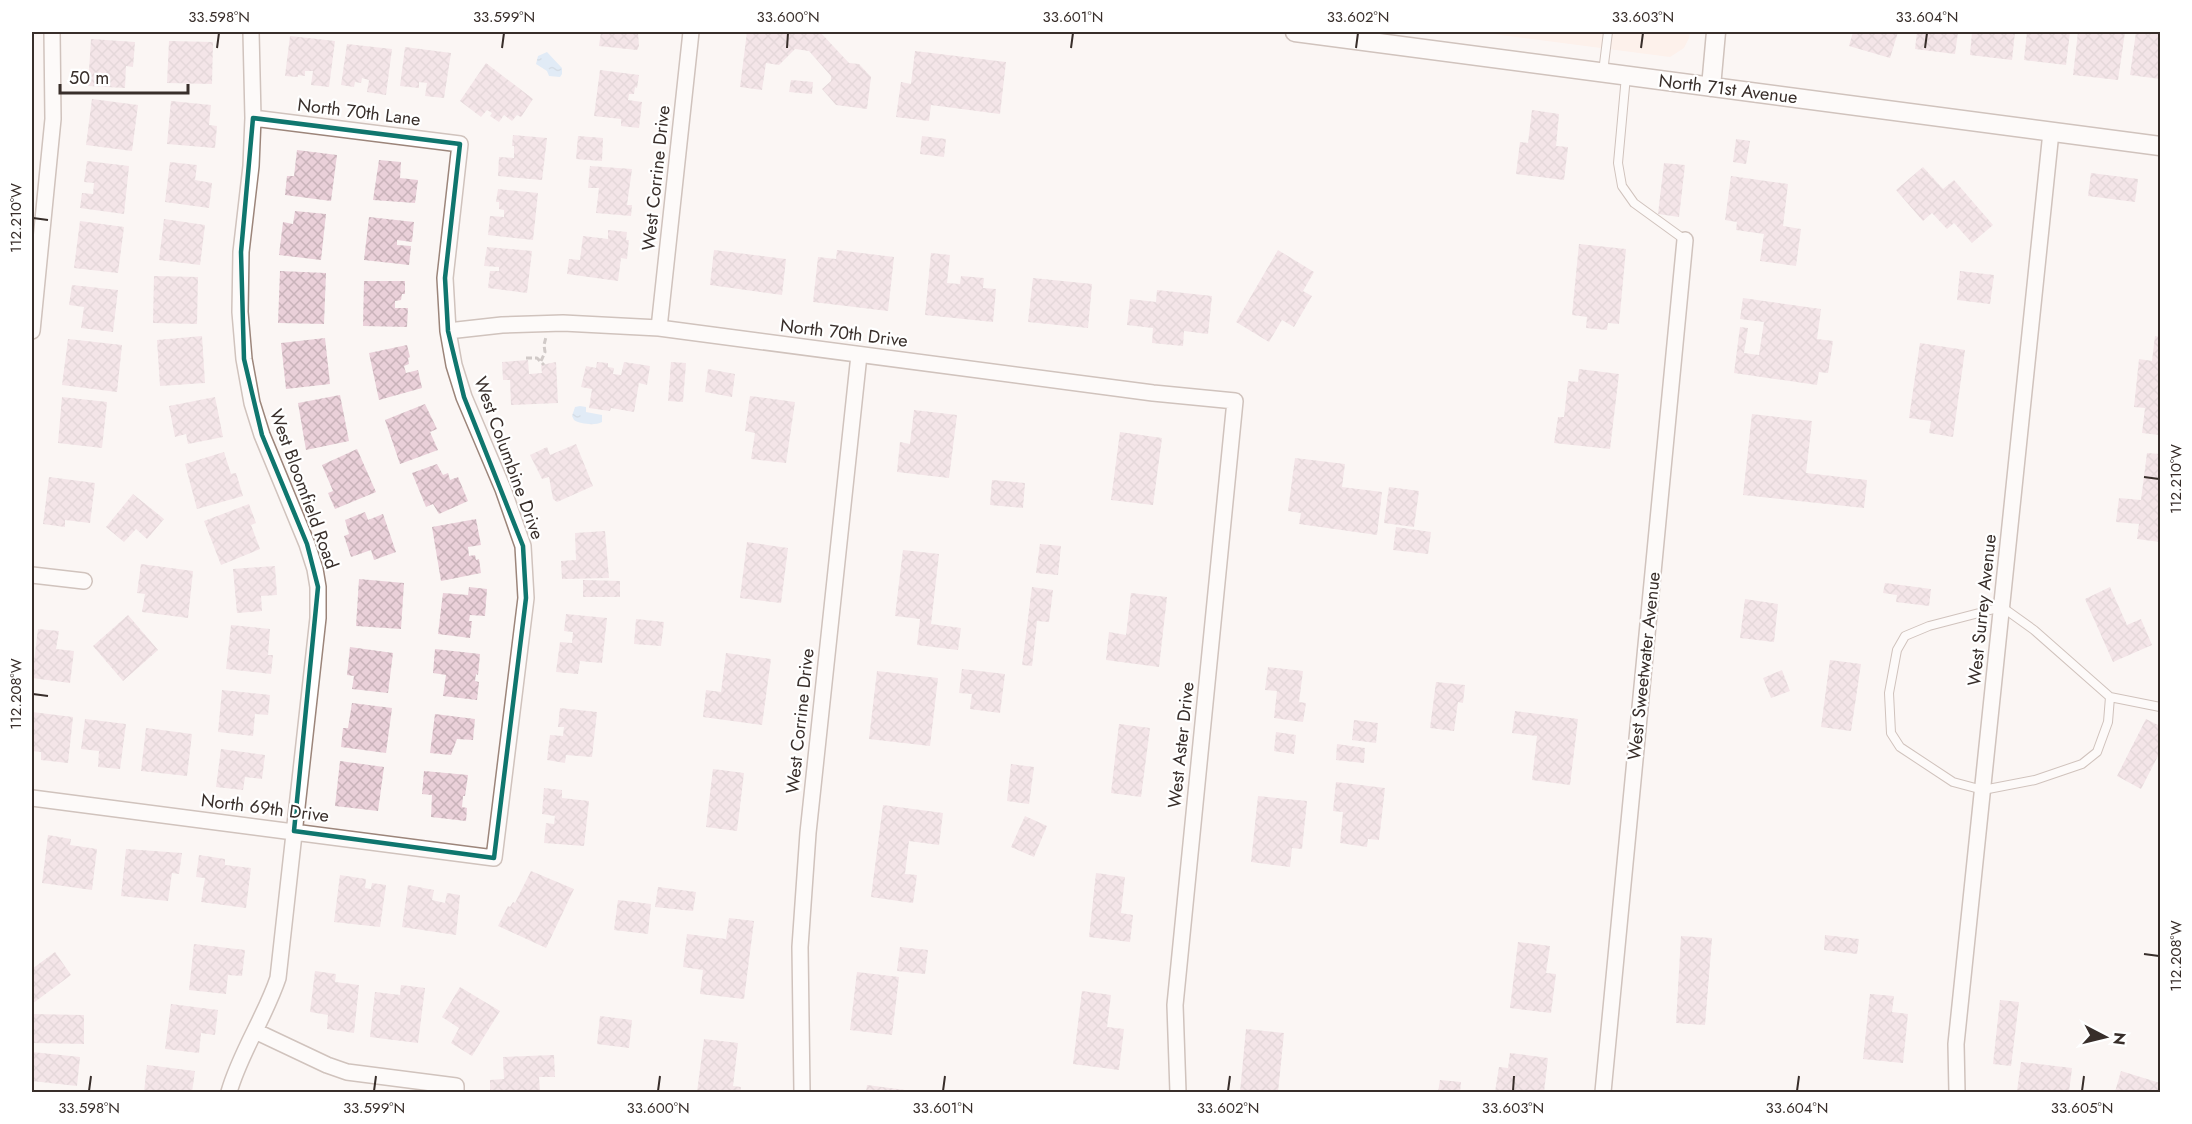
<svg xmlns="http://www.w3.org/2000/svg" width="2192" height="1124" viewBox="0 0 2192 1124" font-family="Jost,sans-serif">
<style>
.built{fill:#feeae0}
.water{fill:url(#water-ripples)}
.building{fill:url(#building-cross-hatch)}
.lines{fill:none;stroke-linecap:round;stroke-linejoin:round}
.service-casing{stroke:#9c857a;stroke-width:10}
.minor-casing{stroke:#9c857a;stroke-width:18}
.tertiary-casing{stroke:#9c857a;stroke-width:21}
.path{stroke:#9d9693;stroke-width:3;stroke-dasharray:6 3;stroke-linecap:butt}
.service{stroke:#fff;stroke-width:8}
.minor{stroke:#fff;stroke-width:15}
.tertiary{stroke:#fff;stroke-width:18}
.marked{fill:none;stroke:#0f766e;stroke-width:4.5;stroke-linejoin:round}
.ticks{fill:none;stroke:#382e2a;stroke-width:2}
.labels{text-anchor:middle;stroke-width:4.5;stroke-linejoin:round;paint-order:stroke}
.street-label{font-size:18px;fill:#382e2a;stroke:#fff}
.neatline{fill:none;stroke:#382e2a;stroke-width:2}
.ticks-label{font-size:15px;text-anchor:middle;fill:#382e2a}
</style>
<defs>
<pattern id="water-ripples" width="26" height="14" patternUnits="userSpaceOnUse" patternTransform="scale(1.5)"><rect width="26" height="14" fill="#c2def8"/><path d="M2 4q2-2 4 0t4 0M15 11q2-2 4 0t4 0" fill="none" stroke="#a7bfd5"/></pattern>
<pattern id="building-cross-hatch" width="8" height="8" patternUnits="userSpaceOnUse" patternTransform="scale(1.5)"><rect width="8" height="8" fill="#ead0d9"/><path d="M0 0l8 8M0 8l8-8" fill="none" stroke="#c9b3ba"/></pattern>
</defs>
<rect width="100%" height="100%" fill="#fbf6f4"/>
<path class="built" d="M1478,32H1690L1689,38L1684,48L1670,57Z"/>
<path class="water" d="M547,52L562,68V74L560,77L549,76L547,71L536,64L538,56Z
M580,406L586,407V412L602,415V422C595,426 580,424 574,420L572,416L575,407Z"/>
<path class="building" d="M601,32H638L639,46L637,50L599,46Z
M747,32H820L849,63L859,64L871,77L867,109L836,105L822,89L831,81V76L809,51L795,49L779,65L766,63L762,90L740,87Z
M1853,32H1898L1890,58L1849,46Z
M1917,32H1958L1955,54L1915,49Z
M1972,32H2015L2012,60L1970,55Z
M2027,32H2070L2066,65L2024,60Z
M2078,32H2125L2118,80L2073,75Z
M2136,32H2160V79L2130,75Z
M290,36L335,41L329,87L311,85L313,71H305V76L298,75V77L285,76Z
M91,39L135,42L133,67L126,66L125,88L88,86Z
M169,41L213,42L212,84L167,83Z
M347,44L392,49L386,95L367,92L369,80L362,78L361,83L355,82L354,87L341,85Z
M405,47L451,53L444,98L425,96L427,83L419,82V88L400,86Z
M915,51L1006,62L1000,114L931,105L929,121L896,117L901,82L911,84Z
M486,63L533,99L521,117L517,115L512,121L504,115L499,122L490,116L492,113L487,110L481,117L460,101Z
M600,70L639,75L637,88L635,87L634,94H629L628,100L642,102L639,128L621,126V119L594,116Z
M791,80L813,82L812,94L789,92Z
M92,99L138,105L132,151L86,145Z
M171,101L211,105L209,125L217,126L215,148L167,144Z
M1532,110L1559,114L1556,146L1568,147L1564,180L1516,174L1520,142L1528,143Z
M513,135L547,138L542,180L498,176L499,157L514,158V146H512Z
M578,136L603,138L602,161L576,159Z
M922,136L946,139L944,157L920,154Z
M1736,139L1750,141L1746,164L1733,162Z
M297,150L337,155L331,201L285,195L287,176H294Z
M379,160L401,162L400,178L418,180L415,203L373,200Z
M87,161L129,166L124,214L80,208L82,193L93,194L94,183L84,182Z
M170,162L197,165L195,180L212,183L209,208L165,202Z
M1664,163L1685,165L1679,217L1658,214Z
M590,166L632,169L627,205H632L631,216L596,213L599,188H588Z
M1923,167L1943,189L1954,180L1993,225L1972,243L1954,223L1947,229L1932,213L1923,221L1896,190Z
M2091,173L2138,179L2135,202L2088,196Z
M1731,176L1788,184L1783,226L1801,229L1796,266L1760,261L1764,234L1736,230L1737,222L1725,220Z
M498,189L538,193L533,240L488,235L490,216L504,217V210L499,209V202H496Z
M295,211L326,214L321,260L279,255L283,222L293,224Z
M369,217L414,222L412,242L397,240V245L411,246L409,265L364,260Z
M164,219L205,225L200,265L159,260Z
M80,221L124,227L118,273L74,268Z
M608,230L627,232L626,240H629L627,259L621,258L618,281L567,274L569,259L580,260L583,236L608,239Z
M1579,244L1626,249L1619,324L1608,323L1607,330L1586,328L1587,317L1572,315Z
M487,247L532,251L527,293L488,288L490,271H499V267L484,266Z
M714,250L786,259L782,295L710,285Z
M837,250L894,257L888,311L813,302L818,257L836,259Z
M1278,250L1314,272L1303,291L1312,296L1294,327L1282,320L1269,342L1236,322Z
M931,253L950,255L947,283L960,284L961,276L984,278L983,288L996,289L993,322L925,315Z
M280,271L326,273L324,324L278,323Z
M1960,271L1994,275L1990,304L1957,300Z
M154,276L198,277L197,324L153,323Z
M1033,278L1092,284L1088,328L1028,322Z
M364,281H405V294H402L401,300L395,301V308H408L407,327L363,326Z
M72,285L118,290L113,332L81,328L84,307L69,305Z
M1157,290L1212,296L1208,334L1184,331L1183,346L1152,343L1153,328L1127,325L1130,299L1156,302Z
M1743,298L1821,309L1817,339L1833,341L1828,373L1819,372L1817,385L1734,373L1740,327L1748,328L1744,353L1759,355L1764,322L1740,319Z
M202,336L205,383L160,386L157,340Z
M2155,336L2160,337V435L2142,433L2145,408L2134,407L2139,359L2152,361Z
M325,338L330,384L286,389L281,343Z
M68,339L122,345L117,392L62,385Z
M1920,343L1965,350L1953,437L1929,433L1931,421L1909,418Z
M407,345L410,357L408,358L409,364L404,366L406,373L418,370L422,388L379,400L369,353Z
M528,360L529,374L542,373L541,365L556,362L558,403L511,405L510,380H503L502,362Z
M597,362L608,363V367L614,368L613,374L621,375L624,362L650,366L647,385L639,383L634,412L611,408L610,411L589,408L592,389L581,387L586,366L596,368Z
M671,362L686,363L683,402L668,401Z
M708,369L735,374L732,397L705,392Z
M1579,369L1619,374L1610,449L1554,443L1558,417H1564L1568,381L1578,382Z
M340,395L349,441L306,450L298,403Z
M750,396L795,402L786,463L751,459L755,433L745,431Z
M62,397L107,402L102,448L58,443Z
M215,397L223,437L188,444L186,434L175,437L169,406Z
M425,404L437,429L430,432L438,450L400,464L385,420Z
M914,410L957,415L949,478L897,472L900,442L910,444Z
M1752,414L1812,421L1806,473L1867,480L1864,508L1743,495Z
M1120,432L1162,438L1153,505L1111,500Z
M576,444L593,486L557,502L553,499L549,477L542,479L530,455L547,447L550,455Z
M357,449L376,492L335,509L328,493L333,491L322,465Z
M224,452L231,474L236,473L243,496L197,509L185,464Z
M2147,453L2160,454V542L2137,539L2139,524L2116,522L2119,498L2141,500Z
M1295,458L1345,464L1342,487L1382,492L1377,535L1299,524L1301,513L1288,511Z
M437,464L443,475L448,473L450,480L458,477L468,501L439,514L433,504L426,507L412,473Z
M49,477L95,483L90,523L65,520V527L43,524Z
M992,480L1025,483L1023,508L990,505Z
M1389,487L1419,491L1414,527L1384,523Z
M133,494L164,519L147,539L136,529L124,542L106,527Z
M249,504L256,523L251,525L260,549L221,565L204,521Z
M365,512L368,520L383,514L396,552L374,560L371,550L351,557L344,536L349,534L345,520Z
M476,519L481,545L468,547L469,556L475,555L476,560L479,559L481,573L441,581L432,527Z
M1396,527L1431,532L1428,554L1393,550Z
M605,531L609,578L562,579L561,561L576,560L575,533Z
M747,542L788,548L781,603L740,598Z
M1040,544L1061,546L1058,575L1036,573Z
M903,550L939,554L931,624L961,628L958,650L917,645L920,619L895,616Z
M141,564L193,571L188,618L142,612L145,594L137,593Z
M275,566L277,595L261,596L262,611L237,613L233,569Z
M359,579L404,583L401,629L356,626Z
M583,580L620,581V597H583Z
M1885,583L1931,589L1929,606L1896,602L1897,595L1883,593Z
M469,587L487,589L485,616L470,615L469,621H472L470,638L438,634L443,593L468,595Z
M1032,587L1053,590L1049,622L1037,621L1032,666L1022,665Z
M2110,587L2127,625L2141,619L2152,645L2113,662L2085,599Z
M1131,593L1167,597L1159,667L1106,660L1109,632L1126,635Z
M1745,599L1778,604L1774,642L1740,638Z
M566,614L607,618L602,663L580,661L578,674L556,672L560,642L572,643L573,632L564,631Z
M128,615L158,650L123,681L93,646Z
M636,619L664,622L661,646L634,644Z
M231,625L270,629L268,655H273L271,674L226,669Z
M38,629L59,631L56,649L74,651L70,683L32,678Z
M350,647L393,653L388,693L352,689L354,676L347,675Z
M435,649L480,654L478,675L476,674L475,681L479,682L477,700L443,696L446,675L433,673Z
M726,653L771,659L762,725L703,717L706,690L721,692Z
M1830,660L1861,664L1851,731L1821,727Z
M1268,667L1303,671L1299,702L1306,703L1303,722L1274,718L1277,691L1265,690Z
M962,669L1005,674L1000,713L970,709L972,694L959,693Z
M1782,670L1790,691L1771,698L1763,678Z
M877,671L938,678L930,746L869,739Z
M1436,682L1465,685L1463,703L1458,702L1454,731L1430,728Z
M222,690L270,695L268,715L255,714L253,736L218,732Z
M352,703L392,708L386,753L341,747L343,728H348Z
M560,708L597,712L592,757L566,755L565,763L547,760L550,735L563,736L564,727H558Z
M1515,711L1578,719L1570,785L1532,780L1537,736L1512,733Z
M32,712L73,717L68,763L41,760V752L32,751Z
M435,714L475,719L473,740L457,739L451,755L430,753Z
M85,719L126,724L120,769L98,767L99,751L81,749Z
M2146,719L2160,726V752L2141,789L2117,776Z
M1354,720L1378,723L1376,743L1352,740Z
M1119,724L1150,728L1141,797L1111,793Z
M146,728L192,734L187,776L141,771Z
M1276,732L1296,735L1294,754L1274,751Z
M1337,744L1365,748L1364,763L1336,760Z
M221,749L265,755L262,779L245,777L243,790L216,787Z
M340,761L384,767L378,811L335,806Z
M1011,764L1034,767L1029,804L1007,801Z
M713,769L744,773L737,831L706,827Z
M424,771L468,775L465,796H463L462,807L467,808L466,821L431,817L432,795L422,794Z
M1336,782L1385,788L1379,840L1368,839L1367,847L1340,843L1343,812L1333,811Z
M544,788L562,790V798L589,801L584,846L544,843L546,823L554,824L555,816L542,814Z
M1258,796L1307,801L1302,849L1292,848L1290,867L1251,862Z
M883,805L943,813L939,845L909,841L905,874L917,875L913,903L871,897Z
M1025,816L1047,826L1034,857L1011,847Z
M48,835L71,839L70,845L97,849L92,890L42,883Z
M126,849L182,853L179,874L172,873L168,901L121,896Z
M199,855L225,859V865L251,868L246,908L201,902L205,878L196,877Z
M531,871L574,889L546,948L498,926L508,906L510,907L513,902L515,903Z
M1096,873L1125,877L1121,913L1133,915L1130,942L1089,937Z
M340,875L366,879L365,888L371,889L372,883L386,885L380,927L334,922Z
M408,885L434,890L432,900L445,903L447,893L460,895L456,935L402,927Z
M658,887L696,892L693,911L655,907Z
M618,900L651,904L648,934L614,930Z
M729,918L754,921L744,999L700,994L703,970L683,967L687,934L726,939Z
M1825,935L1859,939L1857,954L1824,950Z
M1681,936L1712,938L1705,1025L1676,1023Z
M1518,942L1550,946L1546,973L1556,974L1551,1013L1510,1008Z
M194,944L245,950L242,976L228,975L226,994L189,990Z
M900,947L928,950L925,974L897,971Z
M55,952L71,975L32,1004V969Z
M315,971L336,974L335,982L359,985L354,1033L327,1029L328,1015L310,1012Z
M857,972L899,977L892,1035L850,1030Z
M401,985L425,988L418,1043L370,1037L375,992L400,995Z
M460,987L500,1011L472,1056L451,1043L459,1028L442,1017Z
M1082,991L1111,995L1107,1027L1124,1029L1119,1070L1073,1064Z
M1870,994L1894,996L1892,1012L1908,1014L1903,1063L1863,1059Z
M2000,1000L2019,1002L2011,1066L1993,1064Z
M171,1004L218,1010L215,1035L201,1033L199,1053L165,1049Z
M32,1014L84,1015V1044L32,1043Z
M600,1016L632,1020L629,1048L597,1044Z
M1246,1029L1284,1033L1278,1092H1240Z
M704,1039L738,1043L733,1086L741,1087L740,1092H697Z
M32,1052L80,1057L77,1086L32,1081Z
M1510,1053L1548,1058L1544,1092H1495L1499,1067L1508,1068Z
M554,1055L555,1077H539L540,1092H490V1080L504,1079L503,1057Z
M2021,1062L2072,1068L2069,1092L2017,1091Z
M147,1065L195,1071L192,1092H144Z
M2121,1071L2160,1083V1092H2115Z
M1440,1080L1461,1082L1460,1092H1438Z
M867,1085L905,1090L904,1092H866Z"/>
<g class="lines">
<g class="service-casing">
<path id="service" d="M1603,72L1608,32
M1626,76L1618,163L1622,186L1634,203L1685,240
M2110,697L2034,630L2002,607L1929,626L1905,636L1897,650L1889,693L1891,733L1900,747L1953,782L1983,790L2035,780L2082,764L2097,752L2108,722L2110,697L2160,707"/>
</g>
<g class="minor-casing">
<path id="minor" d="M659,328L691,32
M32,331L53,119L52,32
M448,331L502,325L563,323L659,328L1153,393L1235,401L1175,1005L1178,1092
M32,575L84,581
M32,798L494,858L526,598L523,546L503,489L464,397L454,365L448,331L445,278L460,144L253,118
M255,1031L327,1065L347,1072L456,1086V1092
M229,1092C240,1053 265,1017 278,978L318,618V587L315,569L307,544L262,435L252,403L244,359L240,312L241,252L251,166L253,118L251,32
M802,1092L800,947L808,833L859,355
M1603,1092L1685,240
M1957,1092L1956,1044L2051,132"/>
</g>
<g class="tertiary-casing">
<path id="tertiary" d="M1295,32L2160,146
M1711,87L1716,32"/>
</g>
<path class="path" d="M526,358H537L544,365
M541,361L545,352L544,345L546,337"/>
<use href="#service" class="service"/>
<use href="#minor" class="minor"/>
<use href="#tertiary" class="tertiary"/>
</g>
<path d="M0 0H2192V1124H0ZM253,118L460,144L445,278L448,331L464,397L523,546L526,598L494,858L294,831L318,587L307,544L262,435L244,359L241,252Z" fill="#fbf6f4" fill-opacity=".55" fill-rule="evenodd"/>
<path class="marked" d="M253,118L460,144L445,278L448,331L464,397L523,546L526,598L494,858L294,831L318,587L307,544L262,435L244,359L241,252Z"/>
<path class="ticks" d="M217,48L219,33M502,48L504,33M787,48L788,33M1071,48L1073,33M1356,48L1358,33M1641,48L1643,33M1925,48L1927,33M33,218L48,220M2144,477L2159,479M33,694L48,696M2144,954L2159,956M89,1091L91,1076M374,1091L376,1076M658,1091L660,1076M943,1091L945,1076M1228,1091L1230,1076M1513,1091L1514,1076M1797,1091L1799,1076M2082,1091L2084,1076"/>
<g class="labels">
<g class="street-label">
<text transform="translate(1728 89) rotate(7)" y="6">North 71st Avenue</text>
<text transform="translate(359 112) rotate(7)" y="6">North 70th Lane</text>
<text transform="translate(656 178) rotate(-84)" y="6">West Corrine Drive</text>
<text transform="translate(844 333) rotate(7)" y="6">North 70th Drive</text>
<text transform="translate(509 458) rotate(70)" y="6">West Columbine Drive</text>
<text transform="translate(304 489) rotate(70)" y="6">West Bloomfield Road</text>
<text transform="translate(1982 610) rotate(-84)" y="6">West Surrey Avenue</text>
<text transform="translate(1644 666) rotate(-84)" y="6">West Sweetwater Avenue</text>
<text transform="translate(800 721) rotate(-84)" y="6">West Corrine Drive</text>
<text transform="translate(1181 745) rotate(-84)" y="6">West Aster Drive</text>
<text transform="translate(265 808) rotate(7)" y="6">North 69th Drive</text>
</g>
</g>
<rect width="2192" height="1124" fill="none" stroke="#ffffff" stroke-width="66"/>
<g transform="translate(2105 1037) rotate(97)" stroke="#ffffff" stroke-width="4.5" paint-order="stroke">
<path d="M0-4.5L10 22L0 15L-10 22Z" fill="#382e2a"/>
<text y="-9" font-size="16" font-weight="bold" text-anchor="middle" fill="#382e2a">N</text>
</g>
<path d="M60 84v9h128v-9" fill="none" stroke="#382e2a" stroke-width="3"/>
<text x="69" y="84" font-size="18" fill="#382e2a" stroke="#ffffff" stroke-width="4.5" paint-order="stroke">50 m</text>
<rect x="33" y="33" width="2126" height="1058" class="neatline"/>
<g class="ticks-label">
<text x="219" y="22">33.598°N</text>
<text x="504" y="22">33.599°N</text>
<text x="788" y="22">33.600°N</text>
<text x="1073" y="22">33.601°N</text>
<text x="1358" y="22">33.602°N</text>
<text x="1643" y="22">33.603°N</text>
<text x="1927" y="22">33.604°N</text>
<text transform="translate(16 218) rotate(-90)" y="5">112.210°W</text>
<text transform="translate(2176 479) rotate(-90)" y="5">112.210°W</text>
<text transform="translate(16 694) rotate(-90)" y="5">112.208°W</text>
<text transform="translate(2176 956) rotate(-90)" y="5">112.208°W</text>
<text x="89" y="1113">33.598°N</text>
<text x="374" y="1113">33.599°N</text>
<text x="658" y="1113">33.600°N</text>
<text x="943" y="1113">33.601°N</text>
<text x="1228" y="1113">33.602°N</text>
<text x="1513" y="1113">33.603°N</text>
<text x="1797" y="1113">33.604°N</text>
<text x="2082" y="1113">33.605°N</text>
</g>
</svg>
